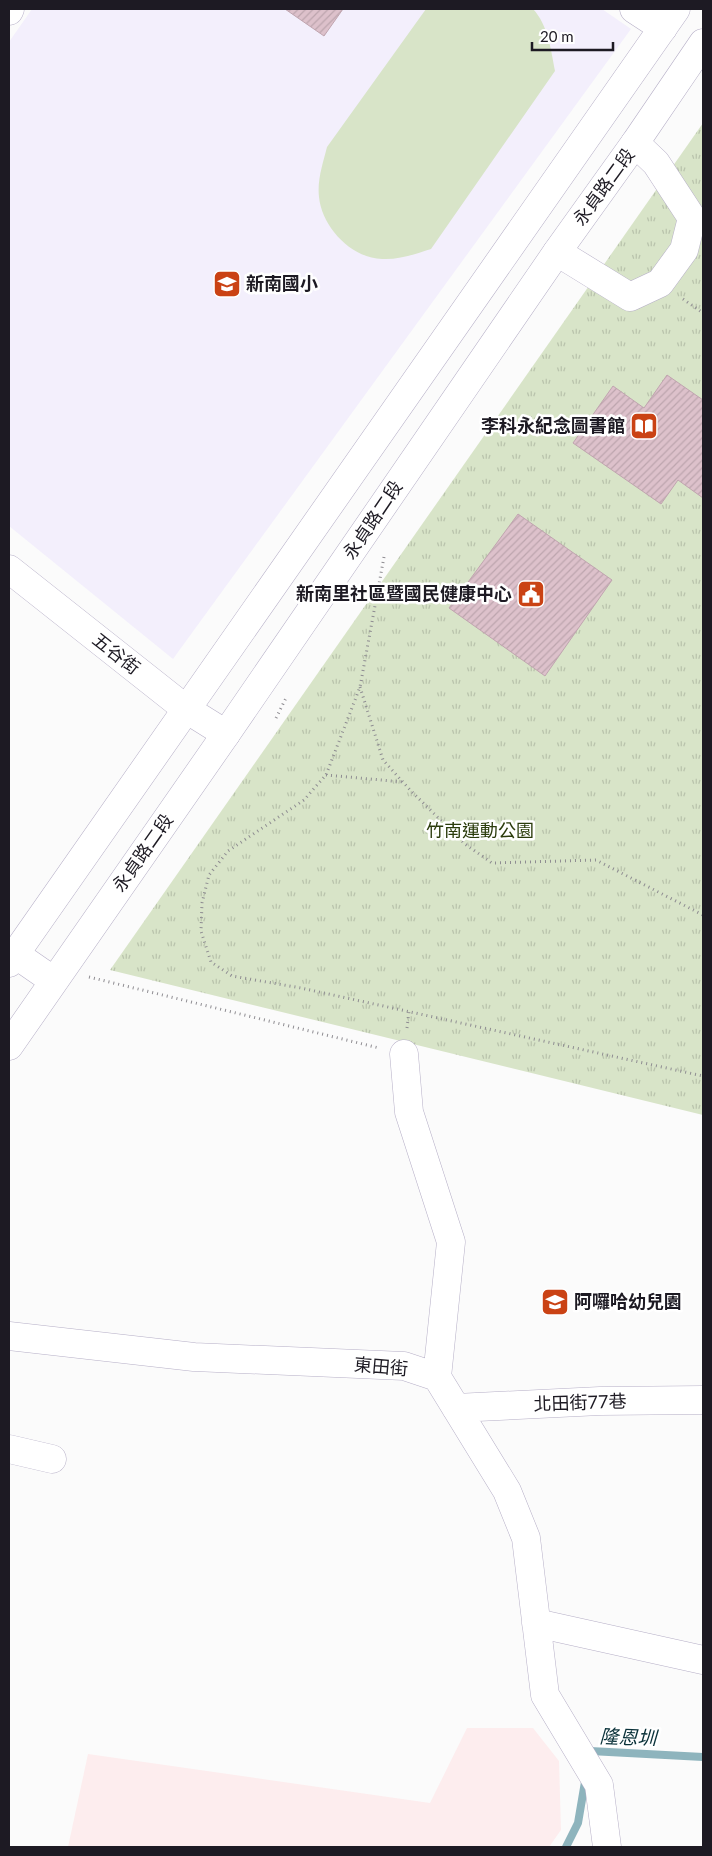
<svg xmlns="http://www.w3.org/2000/svg" width="712" height="1856" viewBox="0 0 712 1856" font-family="Lato,'Noto Sans TC',sans-serif">
<style>
.industrial{fill:#fdedee}
.built{fill:#f3effc}
.green{fill:#d8e4c8}
.park{fill:url(#park-tufts)}
.lines{fill:none;stroke-linecap:round;stroke-linejoin:round}
.stream{stroke:#8eb4bd;stroke-width:8}
.building{fill:url(#building-hatch);stroke:#c0a5af}
.minor-casing{stroke:#b6afc7;stroke-width:29}
.major-casing{stroke:#b6afc7;stroke-width:29}
.path{stroke:#8e8c91;stroke-width:3;stroke-dasharray:1 4;stroke-linecap:butt}
.minor{stroke:#fff;stroke-width:28}
.major{stroke:#fff;stroke-width:28}
.labels{text-anchor:middle;stroke-width:5;stroke-linejoin:round;paint-order:stroke}
.street-label{font-size:18px;fill:#1d1a23;stroke:#fff}
.poi-label{font-size:18px;font-weight:bold;fill:#1d1a23;stroke:#fff;text-anchor:start}
.park-label{font-size:18px;fill:#2b3c0c;stroke:#fff}
.water-label{font-size:19px;font-style:italic;fill:#0a3139;stroke:#fff}
</style>
<defs>
<pattern id="park-tufts" width="24" height="20" patternUnits="userSpaceOnUse" patternTransform="scale(1.25)"><rect width="24" height="20" fill="#d8e4c8"/><path d="M3 7l-1-3M5 7V3M7 7l1-3M15 17l-1-3M17 17v-4M19 17l1-3" fill="none" stroke="#b9c3ac"/></pattern>
<pattern id="building-hatch" width="6" height="6" patternUnits="userSpaceOnUse" patternTransform="scale(1.25)"><rect width="6" height="6" fill="#ddc1cb"/><path d="M-1 1l2-2M0 6l6-6M5 7l2-2" fill="none" stroke="#bda5ae"/></pattern>
</defs>
<rect width="100%" height="100%" fill="#fbfbfb"/>
<path class="industrial" d="M467,1728H533L559,1761L561,1830L549,1847H68L88,1754L430,1803Z"/>
<path class="built" d="M32,9H602L631,29L173,659L9,526V42Z"/>
<path class="green" d="M426,9H533C548,25 551,50 555,71L431,249C415,254 399,260 382,259C351,258 322,227 319,197C317,180 323,163 327,147Z"/>
<path class="park" d="M703,123V1115L110,970Z"/>
<g class="lines">
<path class="stream" d="M589,1755L590,1751L703,1757
M566,1847L578,1823L586,1776"/>
</g>
<path class="building" d="M285,9H343L324,36Z
M667,375L703,400V498L678,480L661,504L573,443L613,386L644,408Z
M518,514L612,580L545,676L449,608Z"/>
<g class="lines">
<g class="minor-casing">
<path id="minor" d="M634,9L663,28
M9,11L10,9
M557,252L630,297L660,283L684,250L692,218L656,163L635,143
M9,569L186,709L226,734
M404,1054L409,1112L451,1242L437,1377
M9,1336L194,1357L404,1366L437,1377L507,1491L526,1538L545,1695L599,1785L607,1847
M456,1408L600,1401L703,1400
M9,1449L52,1459
M536,1623L703,1660"/>
</g>
<g class="major-casing">
<path id="major" d="M15,954L54,981
M9,963L676,9
M9,1046L226,734L557,252L635,143L703,43"/>
</g>
<path class="path" d="M683,299L703,313
M384,557L360,687L326,775L304,800L228,851L209,875L202,903L201,931L211,962L232,976L301,988L703,1076
M360,687L383,760L411,791L465,844L492,863L596,860L703,915
M276,718L286,698
M326,775L403,782
M89,977L379,1048
M407,1028L409,1011"/>
<use href="#minor" class="minor"/>
<use href="#major" class="major"/>
</g>
<defs>
<g id="school-square" transform="scale(1.4375)"><rect x="-9" y="-9" width="18" height="18" rx="4" fill="#ca4214" stroke="#fff"/><path d="M0-5L7-2L0 1L-7-2ZM-4 1L0 2.5L4 1V4Q0 6-4 4Z" fill="#fff"/></g>
<g id="library-square" transform="scale(1.4375)"><rect x="-9" y="-9" width="18" height="18" rx="4" fill="#ca4214" stroke="#fff"/><path d="M-6-4Q-3-5.5-.7-3.5V5Q-3 3-6 4ZM6-4Q3-5.5 .7-3.5V5Q3 3 6 4Z" fill="#fff"/></g>
<g id="civic-square" transform="scale(1.4375)"><rect x="-9" y="-9" width="18" height="18" rx="4" fill="#ca4214" stroke="#fff"/><path d="M-.6-6.5H3V-4.5H.6V-3L4-1V1h2V6H-6V1h2V-1L-.6-3ZM-1.2 2.5V6h2.4V2.5Z" fill="#fff"/></g>
</defs>
<g fill-rule="evenodd">
<use href="#school-square" x="227" y="284"/>
<use href="#library-square" x="644" y="426"/>
<use href="#civic-square" x="531" y="594"/>
<use href="#school-square" x="555" y="1302"/>
</g>
<g class="labels">
<g class="street-label">
<text transform="translate(604 187) rotate(-54)" y="6">永貞路二段</text>
<text transform="translate(373 520) rotate(-56)" y="6">永貞路二段</text>
<text transform="translate(116 654) rotate(38)" y="6">五谷街</text>
<text transform="translate(143 853) rotate(-55)" y="6">永貞路二段</text>
<text transform="translate(381 1367) rotate(5)" y="6">東田街</text>
<text transform="translate(580 1403) rotate(-2)" y="6">北田街77巷</text>
</g>
<g class="poi-label">
<text x="246" y="290">新南國小</text>
<text x="625" y="432" text-anchor="end">李科永紀念圖書館</text>
<text x="512" y="600" text-anchor="end">新南里社區暨國民健康中心</text>
<text x="574" y="1308">阿囉哈幼兒園</text>
</g>
<g class="park-label">
<text x="480" y="837">竹南運動公園</text>
</g>
<g class="water-label">
<text transform="translate(628 1737) rotate(2)" y="7">隆恩圳</text>
</g>
</g>
<rect width="712" height="1856" fill="none" stroke="#1d1a23" stroke-width="20"/>
<path d="M532 42v8h81v-8" fill="none" stroke="#1d1a23" stroke-width="2.5"/>
<text x="540" y="42" font-size="15" fill="#1d1a23" stroke="#ffffff" stroke-width="4" paint-order="stroke">20 m</text>
</svg>
